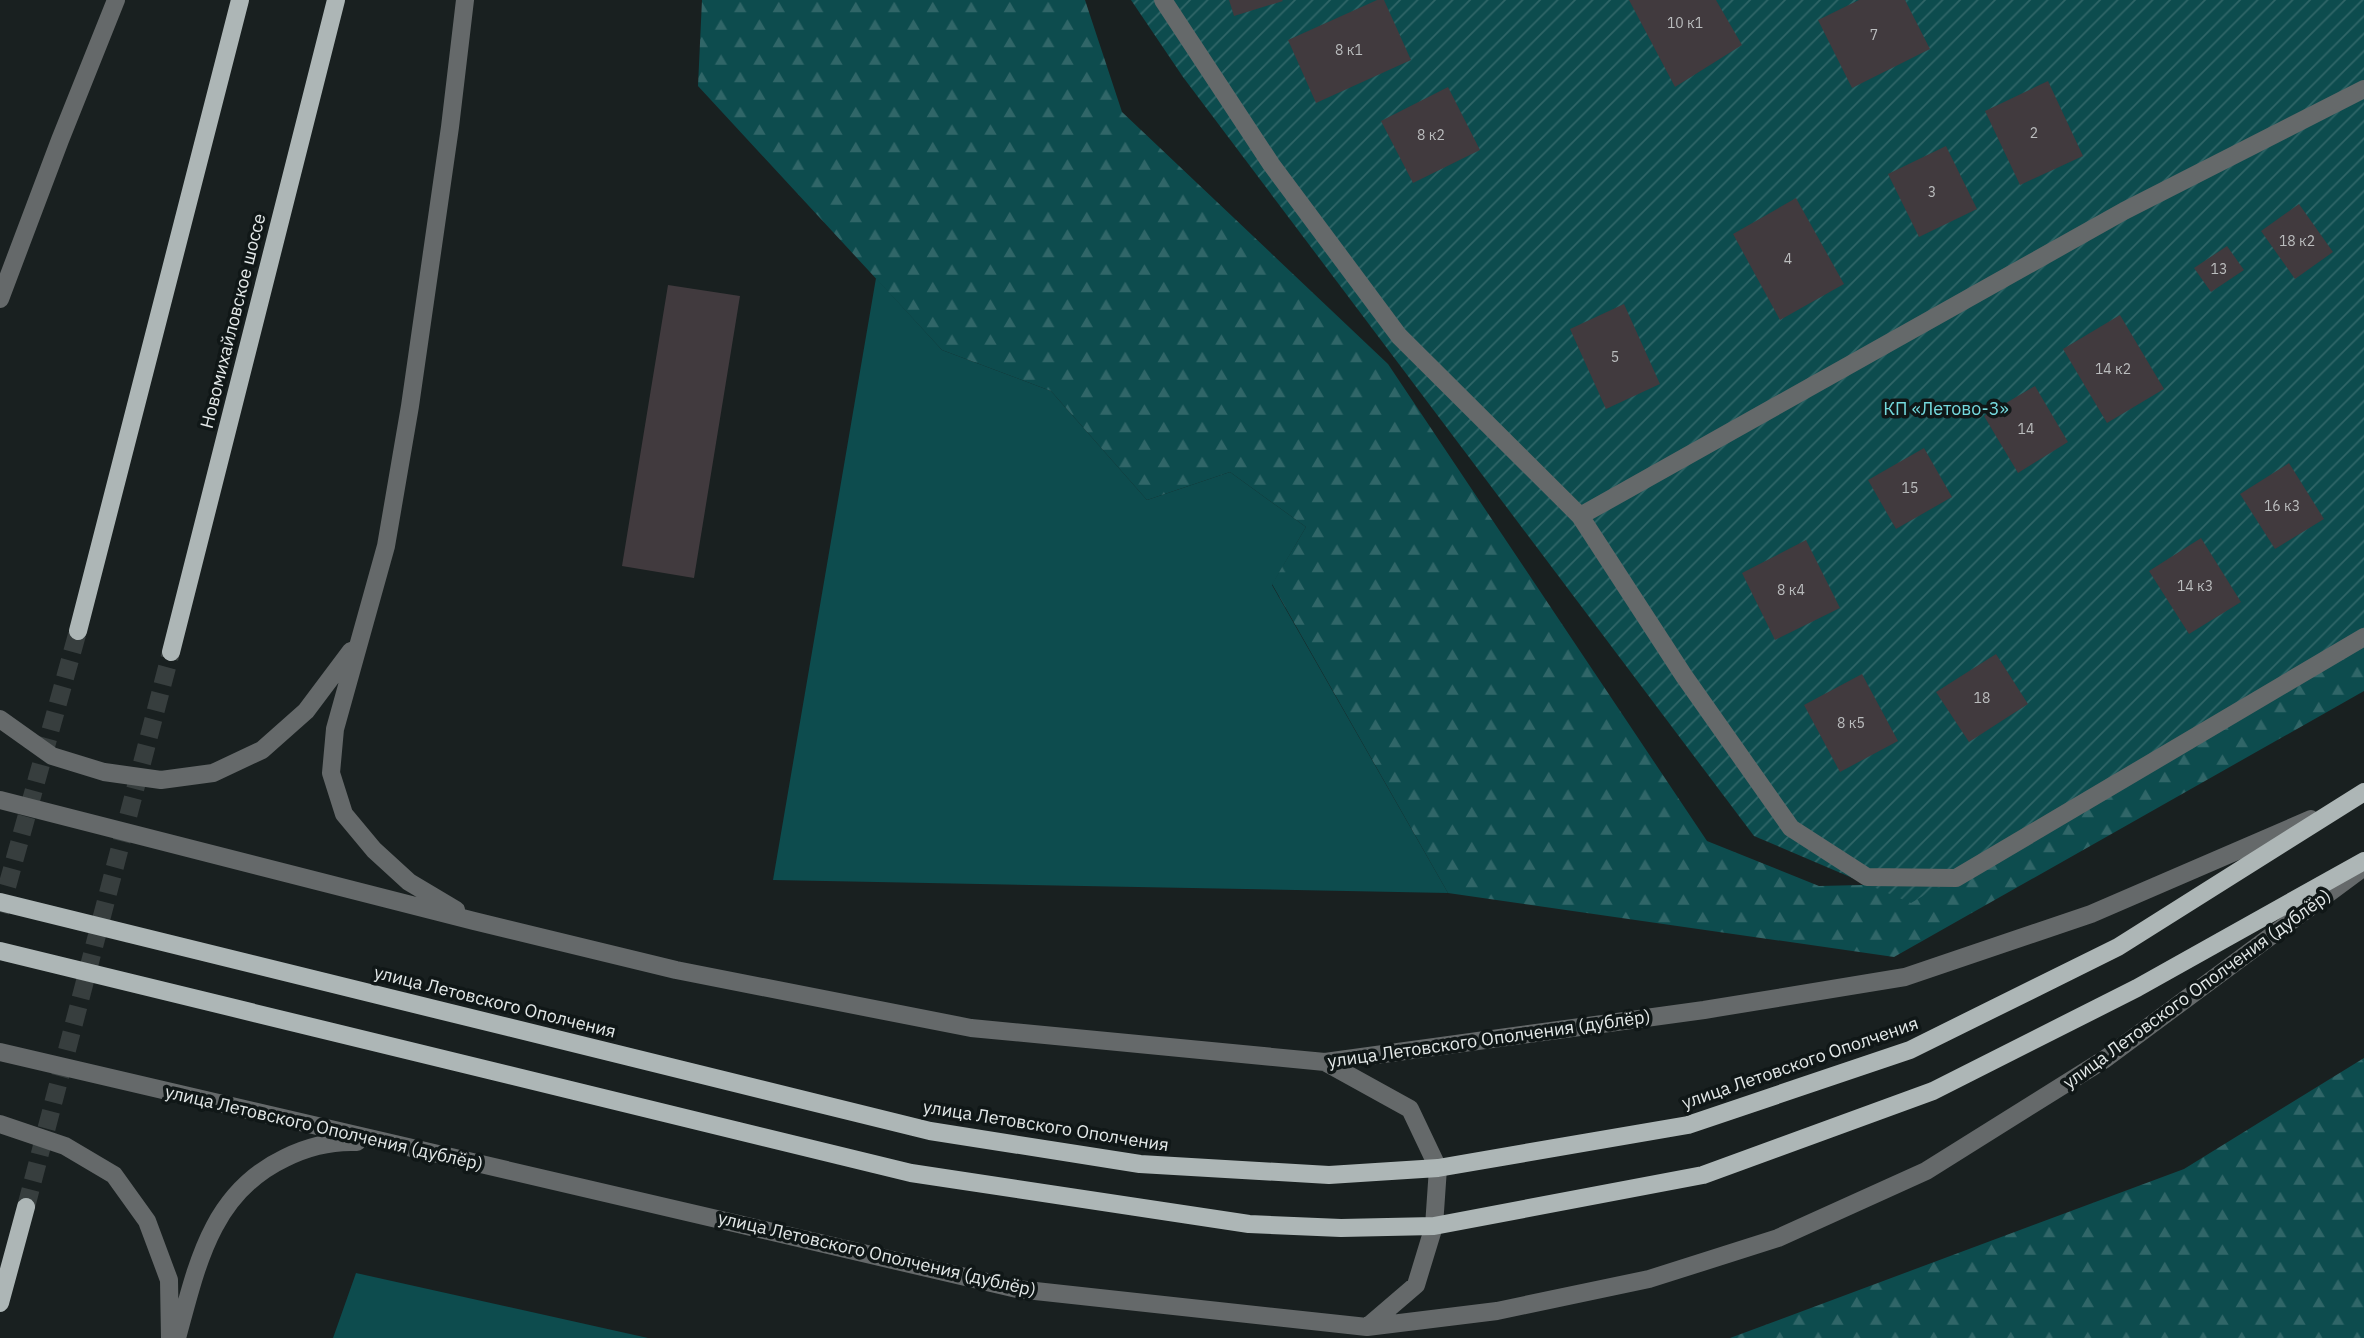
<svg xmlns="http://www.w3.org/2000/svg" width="2364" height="1338" viewBox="0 0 2364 1338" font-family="'IBM Plex Sans',sans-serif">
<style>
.grass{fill:#0d4c4e}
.forest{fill:url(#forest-firs)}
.garden{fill:url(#garden-furrows)}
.building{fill:#413a3e}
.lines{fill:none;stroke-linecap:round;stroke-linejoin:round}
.major-tunnel{stroke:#373e3e;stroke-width:18;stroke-dasharray:18 9;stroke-linecap:butt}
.minor{stroke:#65696a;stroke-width:18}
.major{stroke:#adb6b6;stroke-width:18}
.labels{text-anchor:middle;stroke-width:7;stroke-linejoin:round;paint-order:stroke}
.number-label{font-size:14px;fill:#bbbdbe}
.street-label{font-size:18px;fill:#e4e9e9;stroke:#101717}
.park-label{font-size:18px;fill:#75dade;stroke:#101717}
</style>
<defs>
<pattern id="forest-firs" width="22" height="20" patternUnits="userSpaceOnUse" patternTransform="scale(1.75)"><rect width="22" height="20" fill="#0d4c4e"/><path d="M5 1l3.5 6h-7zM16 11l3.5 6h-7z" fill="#306668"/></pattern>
<pattern id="garden-furrows" width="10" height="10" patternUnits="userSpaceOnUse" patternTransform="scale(1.75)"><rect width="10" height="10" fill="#0d4c4e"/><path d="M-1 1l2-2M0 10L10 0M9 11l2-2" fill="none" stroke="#306668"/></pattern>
</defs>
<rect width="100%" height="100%" fill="#192020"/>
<path class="grass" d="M876,278L942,350L1051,391L1147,500L1230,472L1306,527L1272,585L1448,893L773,880Z
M356,1273L648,1338H649H333Z"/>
<path class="forest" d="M702,0H1085L1122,112L1388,364L1707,841L1819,886L1945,883L2364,637V691L1894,957L1448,893L1272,584L1306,527L1230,472L1147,500L1051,391L942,350L698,86Z
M2364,1058V1338H1730L2184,1169Z"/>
<path class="garden" d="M1131,0H2364V639L1911,903L1754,836L1183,77Z"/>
<path class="building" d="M1229,0H1282L1283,1L1234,16Z
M1377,0H1384L1411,60L1316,103L1288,40Z
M1629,0H1716L1742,45L1675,87Z
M1859,0H1905L1930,49L1852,88L1818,20Z
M2048,81L2083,156L2020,185L1985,111Z
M1448,87L1480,150L1413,183L1381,121Z
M1946,146L1977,209L1919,237L1888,174Z
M1796,198L1844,284L1780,320L1733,234Z
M2299,204L2333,252L2295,279L2261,231Z
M2227,246L2244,270L2211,292L2194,268Z
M668,285L740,296L694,578L622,566Z
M1624,304L1660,384L1606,409L1570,329Z
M2120,315L2164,389L2107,423L2063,349Z
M2035,386L2068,442L2018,473L1984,416Z
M1924,448L1952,497L1896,529L1868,480Z
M2289,463L2324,519L2275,549L2240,494Z
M2201,538L2241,602L2189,634L2149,571Z
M1806,540L1840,608L1775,640L1742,573Z
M1996,654L2028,704L1969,742L1936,692Z
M1862,674L1898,741L1840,772L1804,705Z"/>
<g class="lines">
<path class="major-tunnel" d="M0,912L78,631
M26,1207L171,652"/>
<path class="minor" d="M1163,0L1271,164L1399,336L1580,516L1684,676L1791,828L1867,877L1956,878L2364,637
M0,299L60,140L116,0
M1580,516L2124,211L2364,89
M0,719L52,756L104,772L161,780L213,773L262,750L306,711L351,651
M0,800L474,921L676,970L971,1028L1325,1062L1704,1010L1905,977L2091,914L2311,819
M456,910L409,882L374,850L344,814L331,773L335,729L386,546L410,406L450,127L465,0
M0,1052L1017,1289L1367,1327L1497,1311L1649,1279L1778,1238L1926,1171L2105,1059L2360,870
M1325,1062L1410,1109L1438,1168L1434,1226L1416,1285L1367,1327
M0,1124L65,1146L114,1175L147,1221L169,1280L170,1338
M177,1338C197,1265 211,1193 285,1158C307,1147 333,1141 357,1142"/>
<path class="major" d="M78,631L240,0
M171,652L336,0
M0,902L930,1131L1140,1164L1329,1175L1438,1168L1688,1125L1910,1050L2118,947L2364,792
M0,951L911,1173L1249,1224L1341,1228L1434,1226L1703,1175L1933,1091L2137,988L2364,861
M0,1303L26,1207"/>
</g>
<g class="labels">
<g class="number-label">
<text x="1685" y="28">10 к1</text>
<text x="1874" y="40">7</text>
<text x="1349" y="55">8 к1</text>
<text x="2034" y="138">2</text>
<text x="1431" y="140">8 к2</text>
<text x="1932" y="197">3</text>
<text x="2297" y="246">18 к2</text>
<text x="1788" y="264">4</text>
<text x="2219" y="274">13</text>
<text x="1615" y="362">5</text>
<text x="2113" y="374">14 к2</text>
<text x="2026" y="434">14</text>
<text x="1910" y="493">15</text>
<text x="2282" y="511">16 к3</text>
<text x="2195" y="591">14 к3</text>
<text x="1791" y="595">8 к4</text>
<text x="1982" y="703">18</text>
<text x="1851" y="728">8 к5</text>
</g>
<g class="street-label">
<text transform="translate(233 321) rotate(-76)" y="6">Новомихайловское шоссе</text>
<text transform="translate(2197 989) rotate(-36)" y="6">улица Летовского Ополчения (дублёр)</text>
<text transform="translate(495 1002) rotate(14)" y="6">улица Летовского Ополчения</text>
<text transform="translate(1489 1039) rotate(-8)" y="6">улица Летовского Ополчения (дублёр)</text>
<text transform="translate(1800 1063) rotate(-19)" y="6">улица Летовского Ополчения</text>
<text transform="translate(1046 1126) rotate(9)" y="6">улица Летовского Ополчения</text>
<text transform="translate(324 1128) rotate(13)" y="6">улица Летовского Ополчения (дублёр)</text>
<text transform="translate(877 1254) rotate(13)" y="6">улица Летовского Ополчения (дублёр)</text>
</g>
<g class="park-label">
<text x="1946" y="415">КП «Летово-3»</text>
</g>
</g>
</svg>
